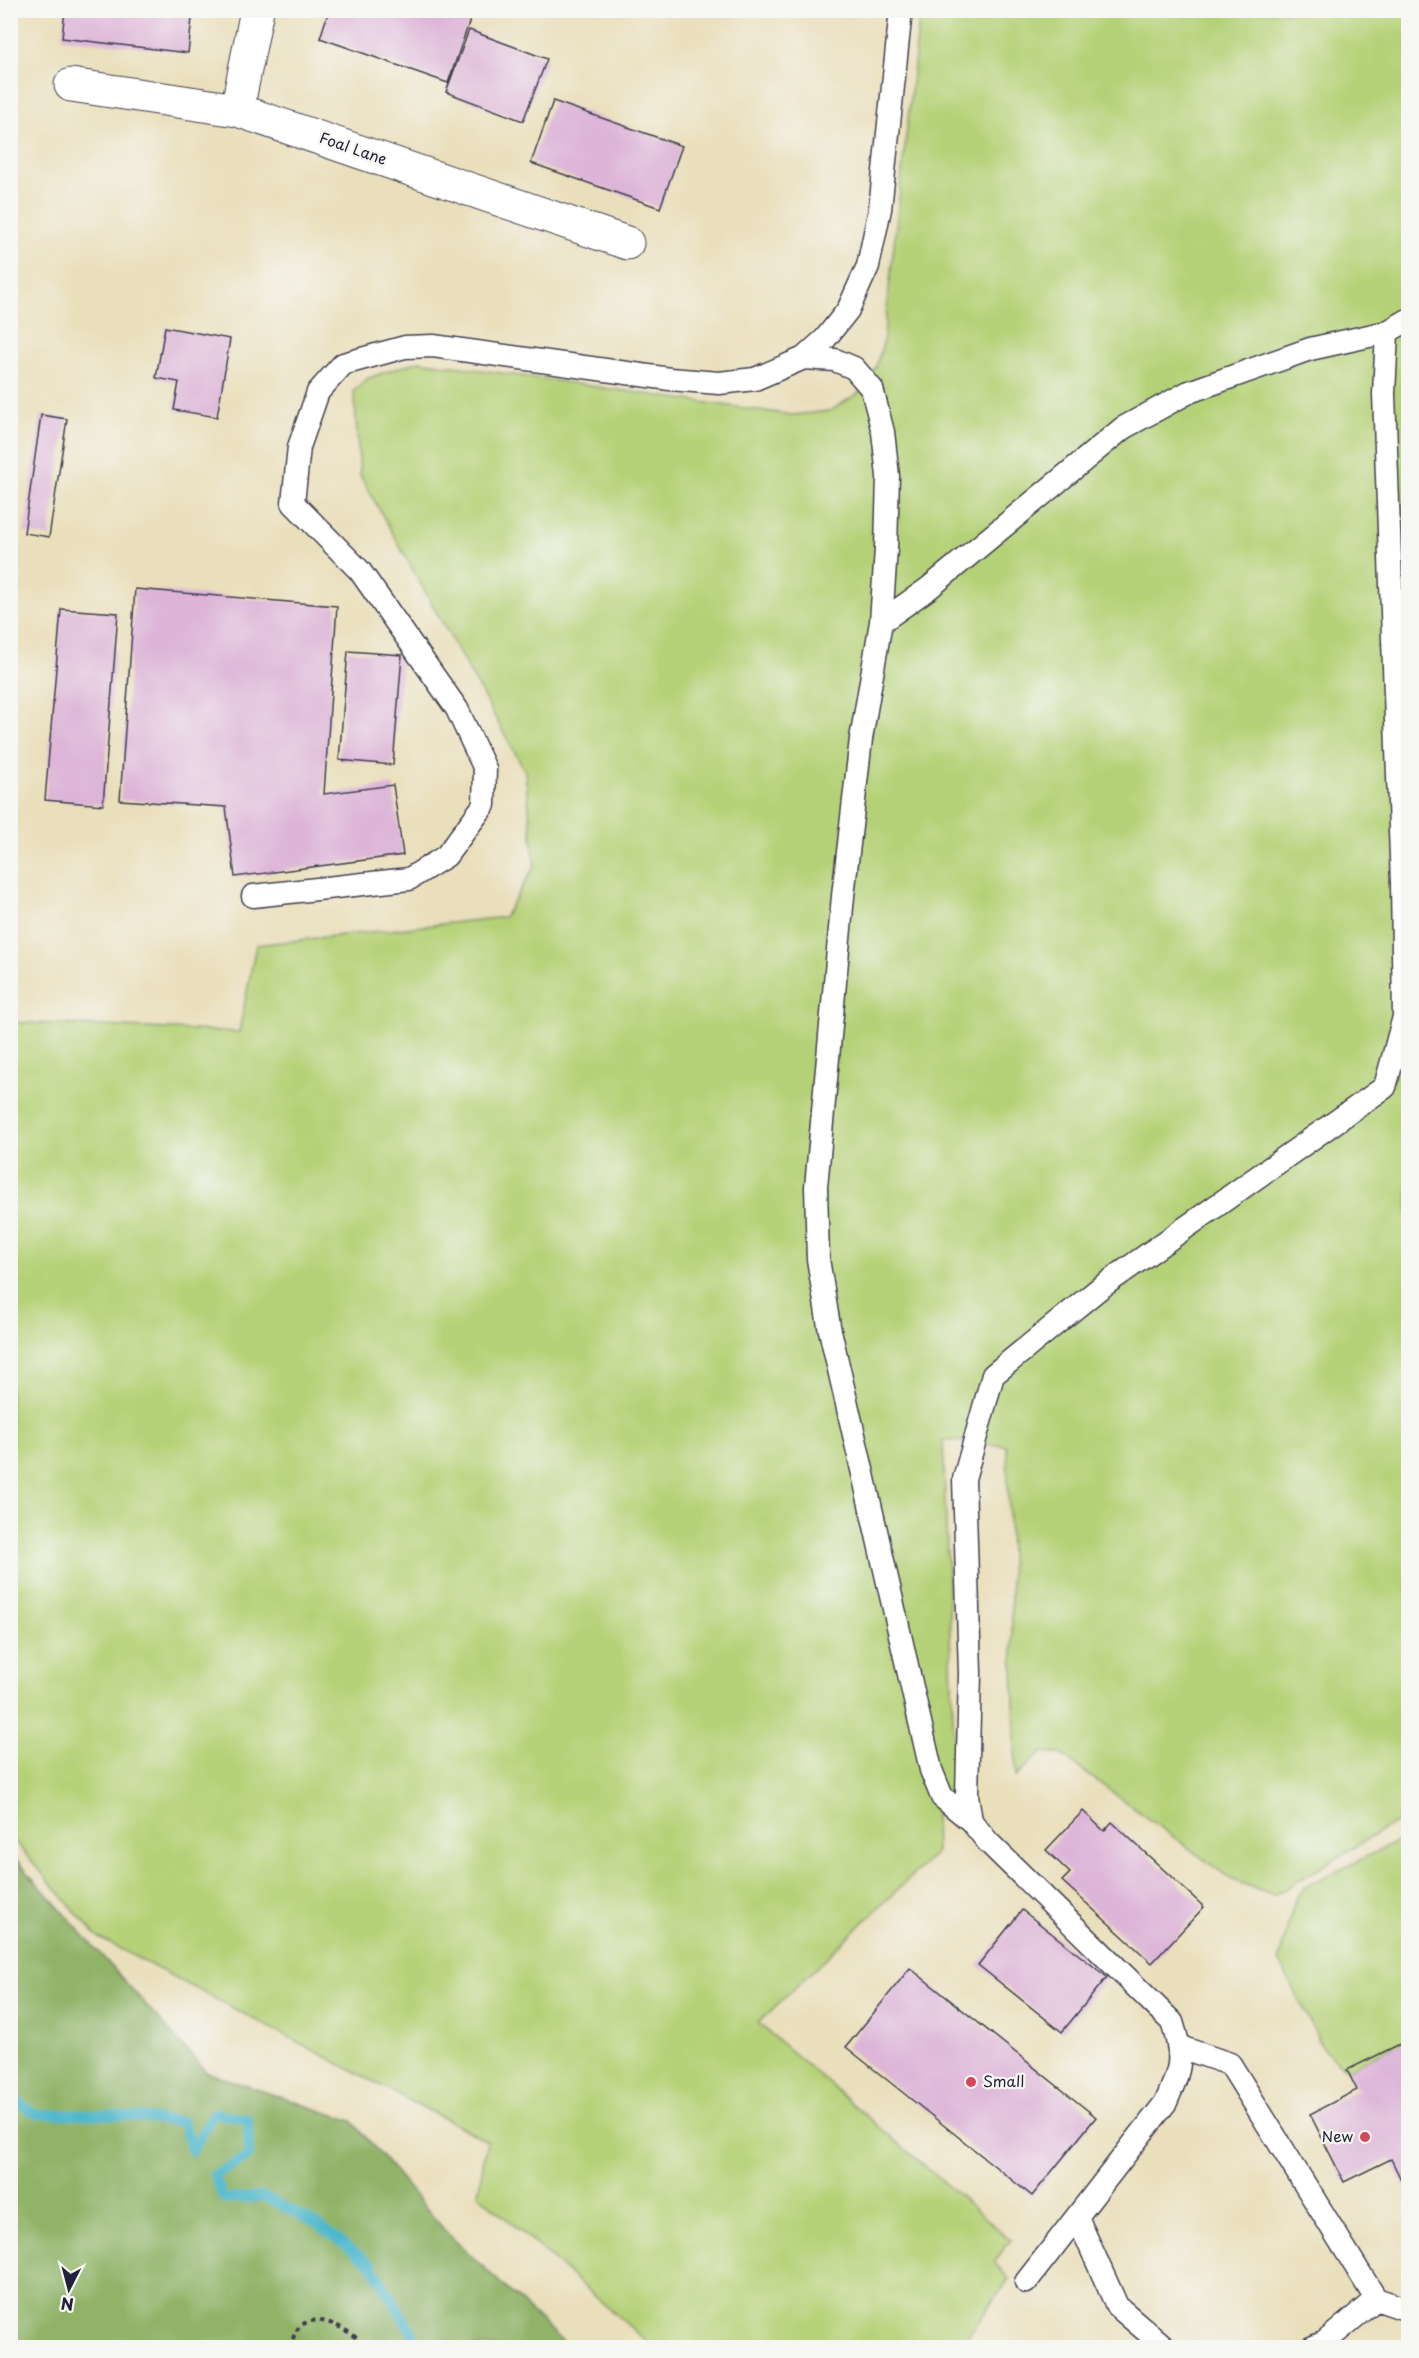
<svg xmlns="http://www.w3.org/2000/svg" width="1419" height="2358" viewBox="0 0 1419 2358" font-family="'Playpen Sans',sans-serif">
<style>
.green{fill:#b5d177;stroke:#6c7a59;stroke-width:1.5}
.forest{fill:#90b368;stroke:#596a52;stroke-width:1.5}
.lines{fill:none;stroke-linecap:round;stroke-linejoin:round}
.stream{stroke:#4eb7cc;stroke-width:10}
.building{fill:#ddb5d8}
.lane-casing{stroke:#403e4e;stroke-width:25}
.street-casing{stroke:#403e4e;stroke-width:35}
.path{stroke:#403e4e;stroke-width:4;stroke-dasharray:4.5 4.5;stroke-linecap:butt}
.lane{stroke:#fff;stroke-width:22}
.street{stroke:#fff;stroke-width:33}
.poi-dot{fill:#d1495b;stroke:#f6f6f2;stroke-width:2}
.labels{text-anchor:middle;stroke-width:4.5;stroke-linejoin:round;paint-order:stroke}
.street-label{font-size:15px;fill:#22223b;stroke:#f6f6f2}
.poi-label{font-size:15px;fill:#22223b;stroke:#f6f6f2;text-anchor:start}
</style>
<rect width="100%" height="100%" fill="#f6f6f2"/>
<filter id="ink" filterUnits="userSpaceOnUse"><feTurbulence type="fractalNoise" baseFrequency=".0167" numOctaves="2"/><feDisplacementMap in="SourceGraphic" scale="12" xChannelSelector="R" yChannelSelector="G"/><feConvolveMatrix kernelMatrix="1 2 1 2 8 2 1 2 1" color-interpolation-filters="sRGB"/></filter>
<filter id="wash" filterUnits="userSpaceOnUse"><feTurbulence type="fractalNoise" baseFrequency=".008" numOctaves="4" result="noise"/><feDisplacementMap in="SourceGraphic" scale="24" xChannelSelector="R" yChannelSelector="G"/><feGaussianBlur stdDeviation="1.35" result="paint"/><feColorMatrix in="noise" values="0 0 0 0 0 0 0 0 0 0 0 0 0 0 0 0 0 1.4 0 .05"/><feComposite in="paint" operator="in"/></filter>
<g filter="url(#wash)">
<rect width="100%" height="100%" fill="#eadfbb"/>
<path class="green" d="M920,11H1408V1792L1404,1795L1398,1821L1273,1896L1231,1879L1060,1754L1041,1752L1016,1777L1007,1446L943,1440L956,1798L935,1814L936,1853L758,2023L1011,2240L994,2262L1009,2279L960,2347H653L478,2194L487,2141L97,1937L11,1837L10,1022L239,1032L256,945L504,917L535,866L525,771L360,475L354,391L368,378L419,361L792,415L830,411L859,393L876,367L883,343Z
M1408,1836V2040L1347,2070L1324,2050L1279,1960L1295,1899L1305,1887Z"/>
<path class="forest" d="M10,1853L206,2072L352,2121L447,2233L569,2347H11Z"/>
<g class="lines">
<path class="stream" d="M10,2096L35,2114L117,2115L183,2122L192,2151L214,2113L248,2119L249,2156L214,2175L224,2199L265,2197L319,2225L372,2265L421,2348"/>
</g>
<g id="blocks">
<path class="building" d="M65,10H193L188,53L62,38Z
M329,10H443L470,20L448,83L320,38Z
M469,30L547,59L523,121L446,92Z
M553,101L682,146L660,208L531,163Z
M165,327L230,339L217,417L174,410L179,382L156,378Z
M41,415L67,419L49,537L24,533Z
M135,589L337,606L324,794L393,785L403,855L235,877L226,807L120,800Z
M61,609L118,613L103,805L45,800Z
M348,651L402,655L393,765L339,760Z
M1083,1811L1104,1831L1112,1822L1204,1907L1152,1963L1062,1881L1070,1873L1046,1850Z
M1022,1910L1107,1977L1062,2032L978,1965Z
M910,1968L1096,2117L1032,2196L846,2047Z
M1408,2040V2194L1391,2159L1344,2182L1310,2114L1357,2090L1347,2070Z"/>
</g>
</g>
<g filter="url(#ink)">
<use href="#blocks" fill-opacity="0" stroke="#403e4e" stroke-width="1.5"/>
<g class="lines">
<g class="lane-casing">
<path id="lane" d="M804,358L835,360L854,368L872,389L883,432L888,476L886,549L881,622L861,739L843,896L816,1187L818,1259L829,1326L931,1770L942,1797L971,1821
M881,622L929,588L1123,428L1189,392L1310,349L1387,332
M253,896L409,879L446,856L484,805L485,769L457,709L360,571L293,503L299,447L318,392L343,364L405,347L433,346L670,379L719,383L755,379L804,358L825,339L848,310L868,266L880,209L901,10
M1180,2047L1230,2064L1376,2299L1408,2310
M1077,2217L1117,2306L1166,2348
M1026,2282L1166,2102C1181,2068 1184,2058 1172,2022L988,1842L971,1821L967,1795L970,1673L964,1479L993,1375L1100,1288L1385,1087L1404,1017L1402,884L1384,394L1387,332L1408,320
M1311,2348L1325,2342L1376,2299"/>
</g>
<g class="street-casing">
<path id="street" d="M71,85L237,110L627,243
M237,110L257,10"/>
</g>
<path class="path" d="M291,2348C297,2300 347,2325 367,2348"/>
<use href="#lane" class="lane"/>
<use href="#street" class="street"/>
</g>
</g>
<g class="poi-dot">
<circle cx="971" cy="2082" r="6"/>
<circle cx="1365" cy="2137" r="6"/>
</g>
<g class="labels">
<g class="street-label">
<text transform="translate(353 149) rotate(19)" y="5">Foal Lane</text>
</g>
<g class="poi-label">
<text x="983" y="2087">Small</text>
<text x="1353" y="2142" text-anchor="end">New</text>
</g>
</g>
<rect width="1419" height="2358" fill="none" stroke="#f6f6f2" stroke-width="36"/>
<g transform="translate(69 2289) rotate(186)" stroke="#f6f6f2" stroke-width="4.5" paint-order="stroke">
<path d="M0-4.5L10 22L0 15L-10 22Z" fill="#22223b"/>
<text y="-9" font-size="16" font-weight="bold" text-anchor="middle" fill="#22223b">N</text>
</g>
</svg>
